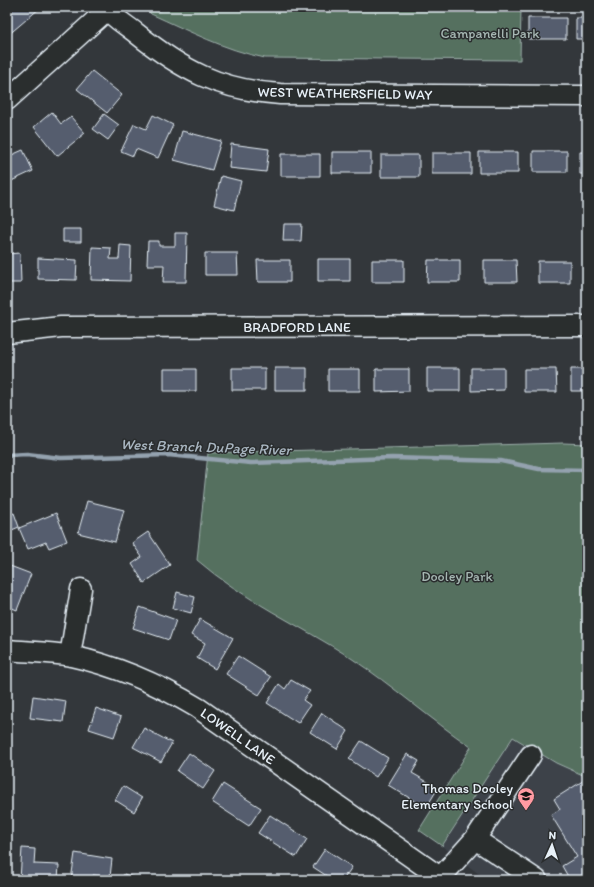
<svg xmlns="http://www.w3.org/2000/svg" width="594" height="887" viewBox="0 0 594 887" font-family="Itim,sans-serif">
<style>
.built{fill:#3d424a}
.green{fill:#55705f;stroke:#9eb0ac}
.lines{fill:none;stroke-linecap:round;stroke-linejoin:round}
.stream{stroke:#94a2af;stroke-width:4.5}
.building{fill:#555d6e;stroke:#e8f1f8}
.minor-casing{stroke:#e8f1f8;stroke-width:23}
.minor{stroke:#2a2d2e;stroke-width:20}
.labels{text-anchor:middle;stroke-width:3;stroke-linejoin:round;paint-order:stroke}
.park-label{font-size:14px;fill:#a6b7b3;stroke:#2a2d2e}
.street-label{font-size:14px;fill:#e8f1f8;stroke:#2a2d2e}
.poi-label{font-size:14px;fill:#e8f1f8;stroke:#2a2d2e;text-anchor:end}
.water-label{font-size:15px;font-style:italic;fill:#a9b6c1;stroke:#2a2d2e}
</style>
<rect width="100%" height="100%" fill="#33373b"/>
<filter id="ink" filterUnits="userSpaceOnUse"><feTurbulence type="fractalNoise" baseFrequency=".025" numOctaves="2"/><feDisplacementMap in="SourceGraphic" scale="8" xChannelSelector="R" yChannelSelector="G"/><feConvolveMatrix kernelMatrix="1 2 1 2 8 2 1 2 1" color-interpolation-filters="sRGB"/></filter>
<g filter="url(#ink)">
<path class="built" d="M513,737L553,761L585,776L587,775V880H487L442,846Z"/>
<path class="green" d="M145,7H521L520,60L265,58C225,50 189,31 151,14Z
M563,443L587,444V775L585,776L556,763L513,737L442,846L419,830L471,747C430,719 392,685 351,658C300,625 243,600 197,560L208,453Z"/>
<g class="lines">
<path class="stream" d="M160,9L162,7
M7,455L27,454L61,458L168,455L251,463L392,458L501,461L539,469L587,470"/>
</g>
<path class="building" d="M7,7H39L40,8L7,36Z
M528,18H566V39H528Z
M576,18H587V39H576Z
M92,71L122,95L107,113L77,89Z
M52,112L61,124L71,117L85,133L57,156L34,127Z
M104,114L119,125L108,140L93,129Z
M153,115L173,125L158,158L136,149L133,156L121,151L134,124L146,129Z
M182,131L221,141L212,170L174,160Z
M231,144L269,149L266,172L229,168Z
M23,150L33,171L7,183V157Z
M533,151H567V172H533Z
M332,152H371V173H332Z
M479,152H518V173H479Z
M580,152H587V174H580Z
M432,153H471V174H432Z
M281,154H320V176H281Z
M381,155H419V177H381Z
M221,176L241,181L234,210L214,205Z
M284,224H302L301,241H283Z
M63,229H81V242H63Z
M175,233H187L186,282H163L164,265H147L148,241H159V246H175Z
M120,245L131,246L130,281L91,280L92,247L111,248L110,259H119Z
M20,253L21,283H7V254Z
M205,253H237L238,275H205Z
M38,258L77,260L76,280L38,279Z
M318,259H350V281H318Z
M257,260H290V282H258Z
M372,260H404V282H372Z
M428,260H460V282H427Z
M484,260H516L517,282H484Z
M538,261H570V283H538Z
M232,368H265V390H232Z
M275,368H307V390H275Z
M427,368H460V391H427Z
M471,368H504V390L471,391Z
M164,369H196V391H164Z
M328,369H360V391H328Z
M376,369H409V391L376,392Z
M524,369H556L557,392H524Z
M571,369H587V391H571Z
M87,501L124,510L115,542L78,533Z
M14,513L19,527L7,532V515Z
M56,513L67,541L49,548L46,542L28,549L19,528Z
M148,532L170,565L144,583L132,564L142,557L132,543Z
M10,566L31,574L17,610L7,606V573Z
M177,592L195,597L191,613L173,608Z
M140,607L176,620L169,640L133,628Z
M200,619L233,638L215,669L197,658L205,643L191,635Z
M238,656L271,677L259,695L226,674Z
M291,680L310,691L303,700L310,705L298,723L267,703L279,684L285,689Z
M33,696L66,701L63,722L30,718Z
M96,708L121,717L114,737L89,729Z
M322,713L348,731L337,749L310,732Z
M144,728L172,743L161,762L133,747Z
M361,741L388,758L376,777L349,759Z
M189,753L215,771L203,789L177,771Z
M407,754L419,761L412,773L438,788L426,808L388,785Z
M586,779L587,880H570L562,866L577,857L551,815L560,809L554,799Z
M223,784L261,808L249,826L212,802Z
M123,786L142,798L134,812L115,800Z
M270,815L307,839L296,857L258,833Z
M22,848L35,849L34,864L59,865L58,880H20Z
M325,849L352,867L343,880H333L313,867Z
M75,853L112,859L110,877L93,875L92,880H71Z
M124,874L142,880H123Z"/>
<g class="lines">
<g class="minor-casing">
<path id="minor" d="M105,7C112,17 126,25 136,33C182,70 219,90 280,94L587,96
M7,100L107,10
M7,333L61,327L587,326
M7,650C28,652 50,652 71,656C117,666 158,684 198,708L444,880
M70,656L81,589
M475,839L531,755
M440,878L475,839L537,880"/>
</g>
<use href="#minor" class="minor"/>
</g>
</g>
<defs>
<g id="school-pin" transform="scale(0.9)"><path d="M0 17L-7.5 6A9.5 9.5 0 1 1 7.5 6Z" fill="#ff9aa2" stroke="#2a2d2e"/><path d="M0-5L7-2L0 1L-7-2ZM-4 1L0 2.5L4 1V4Q0 6-4 4Z" fill="#111"/></g>
</defs>
<g fill-rule="evenodd">
<use href="#school-pin" x="526" y="796"/>
</g>
<g class="labels">
<g class="park-label">
<text x="490" y="38">Campanelli Park</text>
<text x="457" y="581">Dooley Park</text>
</g>
<g class="street-label">
<text transform="translate(345 93) rotate(1)" y="5">WEST WEATHERSFIELD WAY</text>
<text x="297" y="332">BRADFORD LANE</text>
<text transform="translate(238 736) rotate(35)" y="5">LOWELL LANE</text>
</g>
<g class="poi-label">
<text x="513" y="793">Thomas Dooley<tspan x="513" dy="16">Elementary School</tspan></text>
</g>
<g class="water-label">
<text transform="translate(206 447) rotate(2)" y="5">West Branch DuPage River</text>
</g>
</g>
<rect width="594" height="887" fill="none" stroke="#2a2d2e" stroke-width="24"/>
<rect x="12" y="12" width="570" height="863" fill="none" stroke="#e8f1f8" stroke-width="1.5" filter="url(#ink)"/>
<g transform="translate(552 845) rotate(3)" stroke="#2a2d2e" stroke-width="3" paint-order="stroke">
<path d="M0-3L7 15L0 10L-7 15Z" fill="#e8f1f8"/>
<text y="-6" font-size="11" font-weight="bold" text-anchor="middle" fill="#e8f1f8">N</text>
</g>
</svg>
